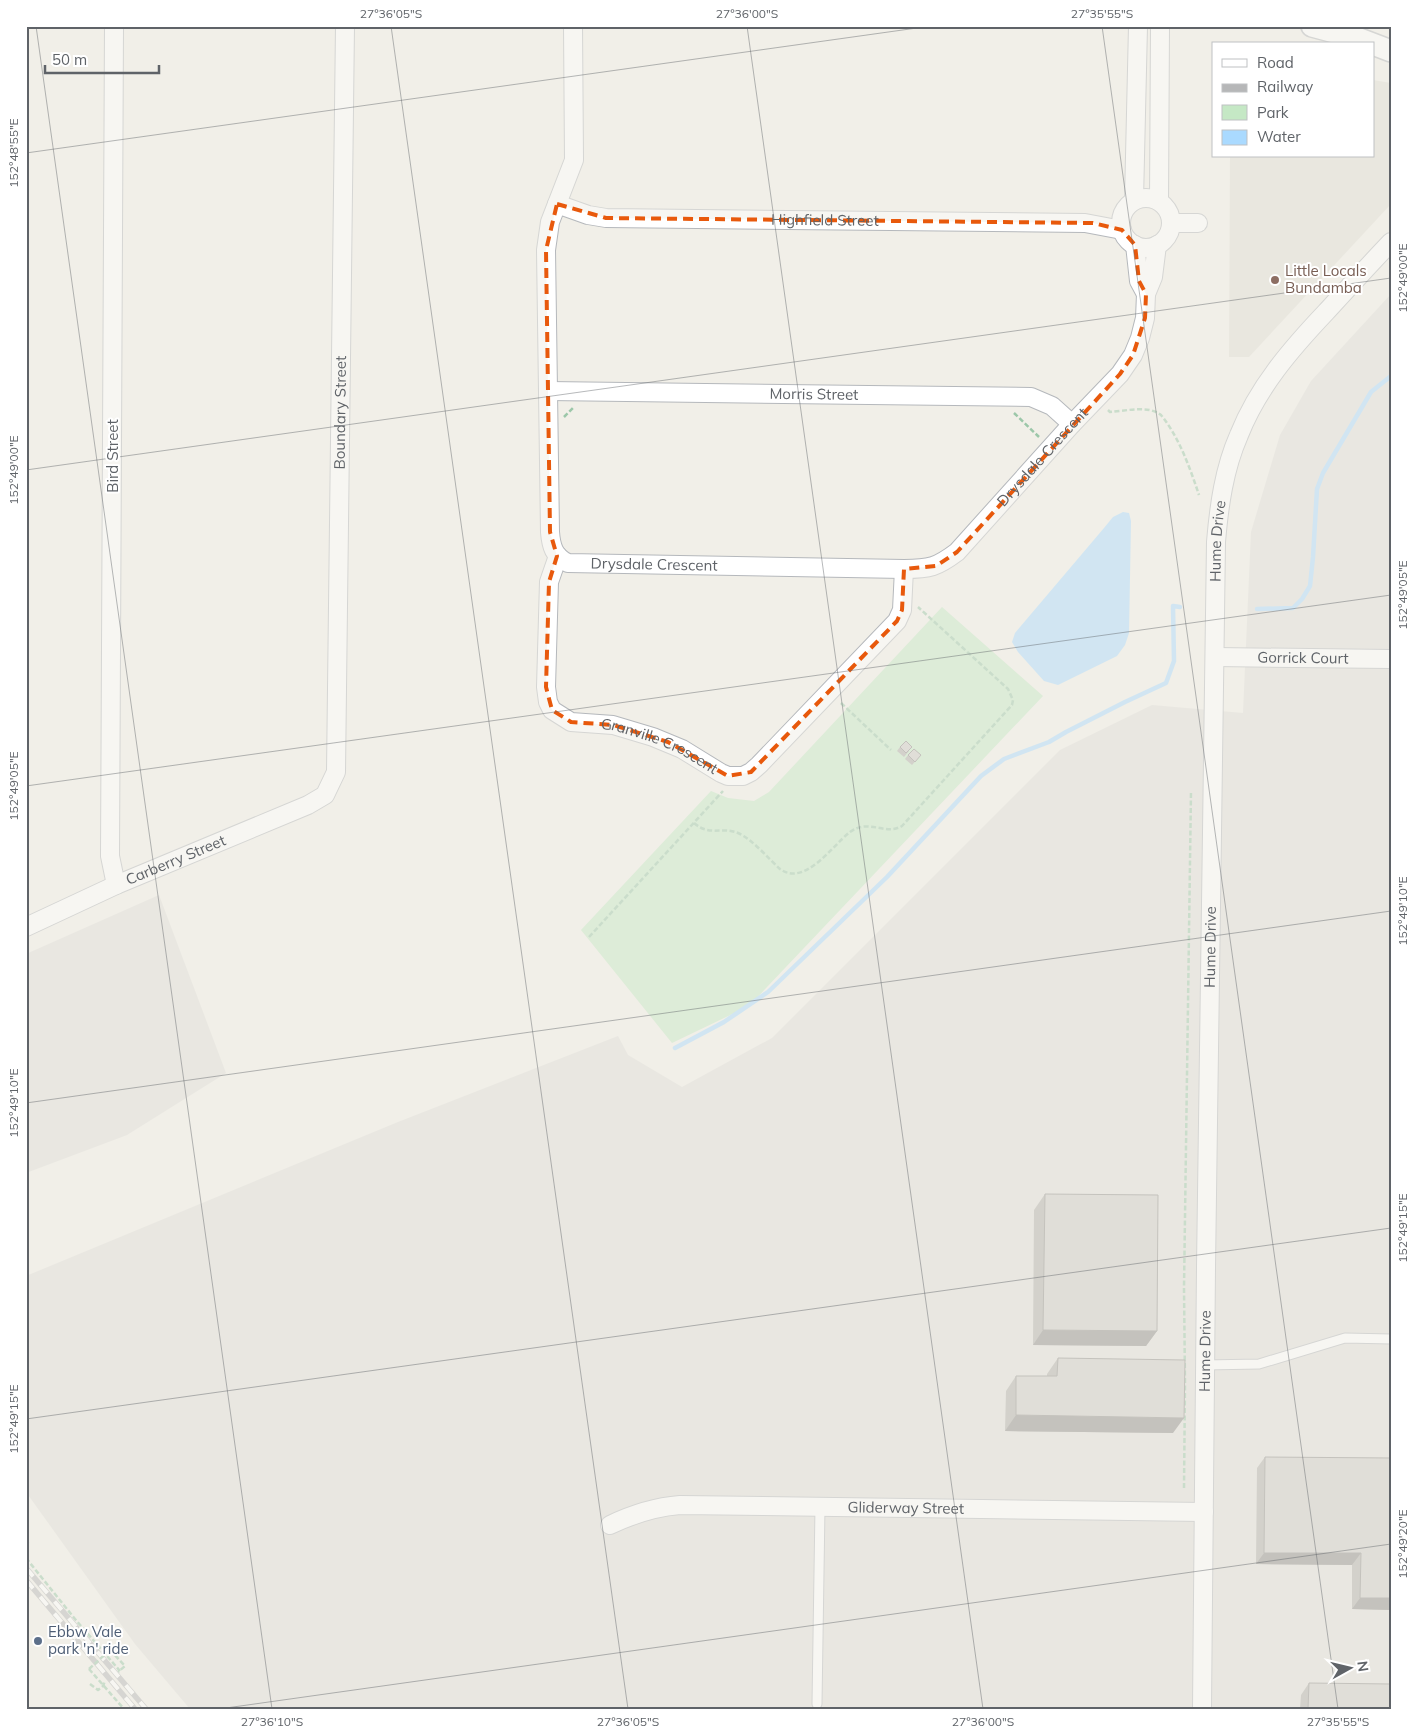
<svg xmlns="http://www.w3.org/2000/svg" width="1417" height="1735" viewBox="0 0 1417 1735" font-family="Mulish,sans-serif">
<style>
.industrial{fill:#e0deda}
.education{fill:#e1ded6}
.green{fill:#c5e8c5}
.water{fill:#aadaff}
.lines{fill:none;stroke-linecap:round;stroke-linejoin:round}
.stream{stroke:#aadaff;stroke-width:4.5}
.service-casing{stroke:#b5b8bc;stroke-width:11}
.minor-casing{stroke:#b5b8bc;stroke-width:20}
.tertiary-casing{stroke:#b5b8bc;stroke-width:24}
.path{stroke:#9cc7a9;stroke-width:2.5;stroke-dasharray:5 2.5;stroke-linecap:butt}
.service{stroke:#fff;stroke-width:9}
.minor{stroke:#fff;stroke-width:18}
.tertiary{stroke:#fff;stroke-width:21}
.rail-casing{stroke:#b6b7b8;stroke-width:5.5}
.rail{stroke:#fff;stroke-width:4;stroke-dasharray:11;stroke-linecap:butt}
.path-bridge{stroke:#9cc7a9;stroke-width:2.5;stroke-dasharray:5 2.5;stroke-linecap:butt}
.wall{fill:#afaea9}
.shaded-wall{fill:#8f8d8a}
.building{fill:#cccac5;stroke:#8f8d8a}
.marked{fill:none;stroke:#e8590c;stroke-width:4;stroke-dasharray:10 6;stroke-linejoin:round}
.ticks{fill:none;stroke:#5f6368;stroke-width:1;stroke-opacity:0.45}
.education-dot{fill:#8d6e63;stroke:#fff;stroke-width:2}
.service-dot{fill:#5c6f8a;stroke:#fff;stroke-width:2}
.labels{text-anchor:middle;stroke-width:4;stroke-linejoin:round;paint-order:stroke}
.street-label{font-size:15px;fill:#5f6368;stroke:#fff}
.education-label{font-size:15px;fill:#785e54;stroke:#fff;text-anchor:start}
.service-label{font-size:15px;fill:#4e5e75;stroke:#fff;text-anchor:start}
.neatline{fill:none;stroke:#5f6368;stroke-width:2}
.ticks-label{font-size:12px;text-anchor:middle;fill:#5f6368}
</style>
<rect width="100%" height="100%" fill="#f1efe8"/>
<path class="industrial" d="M1391,294V1709H190L135,1644L26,1492V1276L398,1122L618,1036L628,1055L682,1087L772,1038L1060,750L1152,705L1243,713L1251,532L1280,435L1311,381Z
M159,895L226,1073L127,1135L26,1173V954Z"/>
<path class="education" d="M1373,80L1391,83V204L1249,357H1229L1230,156H1373Z"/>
<path class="green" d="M942,607L1043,696L749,1006L672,1043L581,930L711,791L728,798L754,801L769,792Z"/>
<path class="water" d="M1123,512L1129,513L1131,521L1129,633L1125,645L1117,656L1058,685L1044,681L1018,652L1012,642L1015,633L1104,528L1113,517Z"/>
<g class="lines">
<path class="stream" d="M1257,609L1293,608L1302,599L1310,586L1313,557L1317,489L1323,473L1371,392L1391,376
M675,1048L724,1022L768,992L887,877L981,776L1004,759L1049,742L1066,732L1125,702L1166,683L1174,661L1173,606L1180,607"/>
<g class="service-casing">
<path id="service" d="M1205,1365L1259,1364L1345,1338L1391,1339
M817,1704L820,1507"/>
</g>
<g class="minor-casing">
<g id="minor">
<path d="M114,26L110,856L116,885"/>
<path id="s1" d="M573,26L574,160L550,222L546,250L550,532C551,546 554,557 568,563L904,569C930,569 937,567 957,552L1072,424L1120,374L1133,355L1140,338L1145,318L1146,294L1153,277L1157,245"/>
<circle cx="1146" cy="223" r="25"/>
<path d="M1134,200L1138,26"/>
<path d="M1159,201L1160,26"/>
<path id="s2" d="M557,204L588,215L606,218L1085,223L1122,230"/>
<path d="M1171,223H1198"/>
<path d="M1135,245L1139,281L1146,294"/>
<path id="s3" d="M548,391L1031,397L1052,406L1072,424"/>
<path id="s4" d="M558,556L549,582L546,687L548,702L552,710L571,722L613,725L653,737L682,749L721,773L728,776H743L751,772L759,765L897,621L902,610L904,569"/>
<path id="s5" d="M1215,657L1391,659"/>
<path id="s6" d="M26,927L116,885L308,805L325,795L336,772L345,26"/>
<path id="s7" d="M610,1525C633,1514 654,1507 680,1505L1204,1512"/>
<path id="s8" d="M1202,1709L1206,1267L1216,542C1219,506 1224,469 1239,435C1258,387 1291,349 1326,312C1348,288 1369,265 1391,242"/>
</g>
</g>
<g class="tertiary-casing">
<path id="tertiary" d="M1312,26L1357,38L1391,51"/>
</g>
<path class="path" d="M1108,410L1110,412C1125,411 1149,405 1161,415C1179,437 1190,468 1199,495
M1014,413L1039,437
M564,417L573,408
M841,703L891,750
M694,823C710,837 722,826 738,833C752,839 769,859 780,869C805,887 832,846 850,832C869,818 885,836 902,826L1012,705L1013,700L1008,689L918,607
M589,937L723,791
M1184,1488L1185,1383L1184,1288L1191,791
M26,1539L29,1545L26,1547
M26,1558L75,1619L120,1671
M110,1650L125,1666L118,1672
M89,1669L124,1709
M90,1684L98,1690L103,1686L105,1681"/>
<use href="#service" class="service"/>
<use href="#minor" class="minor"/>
<use href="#tertiary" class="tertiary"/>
<g class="rail-casing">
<path id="rail" d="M26,1568L146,1709
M26,1580L135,1709"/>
</g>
<use href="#rail" class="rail"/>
<path class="path-bridge" d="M89,1669L110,1650"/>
</g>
<path class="wall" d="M900,747L909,751L904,757L897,751Z
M908,755H921L912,765L905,759Z
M1045,1194L1157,1331L1146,1346L1033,1345L1034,1210Z
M1058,1358L1173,1433L1005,1431L1006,1391L1016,1376H1047V1374Z
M1265,1457L1391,1458V1610L1352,1609V1565L1256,1564L1257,1468Z
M1309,1683L1391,1709H1300L1301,1695Z"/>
<path class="shaded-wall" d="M1043,1330L1157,1331L1146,1346L1033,1345Z
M1016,1415L1184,1418L1173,1433L1005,1431Z
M1264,1553H1361L1352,1565L1256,1564Z
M1360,1598H1391V1610L1352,1609Z"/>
<path class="building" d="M906,741L912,747L906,753L900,747Z
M914,749L921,755L915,762L908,755Z
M1045,1194L1158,1195L1157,1331L1043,1330Z
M1058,1358L1185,1360L1184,1418L1016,1415V1376H1057Z
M1265,1457L1391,1458V1598H1360L1361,1553H1264Z
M1309,1683L1391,1684V1709H1308Z"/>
<path d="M0 0H1417V1735H0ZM557,204L606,218L1093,223L1122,230L1135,245L1139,281L1146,294L1145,318L1133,355L1120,374L957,552L936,566L904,569L902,610L897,621L751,772L728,776L668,742L613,725L571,722L552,710L546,687L549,582L557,556L550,532L546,250Z" fill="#f1efe8" fill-opacity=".55" fill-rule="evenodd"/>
<path class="marked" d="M557,204L606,218L1093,223L1122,230L1135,245L1139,281L1146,294L1145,318L1133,355L1120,374L957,552L936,566L904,569L902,610L897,621L751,772L728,776L668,742L613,725L571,722L552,710L546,687L549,582L557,556L550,532L546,250Z"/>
<path class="ticks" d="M36,26L272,1709M391,26L628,1709M747,26L983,1709M1102,26L1338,1709M26,153L931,26M26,470L1391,278M26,786L1391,595M26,1103L1391,911M26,1419L1391,1228M219,1709L1391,1544"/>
<circle class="education-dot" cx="1275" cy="280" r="5"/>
<circle class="service-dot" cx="38" cy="1641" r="5"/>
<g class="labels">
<g class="street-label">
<text dy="5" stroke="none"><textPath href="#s2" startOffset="270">Highfield Street</textPath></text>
<text dy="5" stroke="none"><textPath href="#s3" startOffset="266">Morris Street</textPath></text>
<text dy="5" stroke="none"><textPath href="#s6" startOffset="712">Boundary Street</textPath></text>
<text transform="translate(113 456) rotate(-90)" y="5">Bird Street</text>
<text dy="5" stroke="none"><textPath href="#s1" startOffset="1070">Drysdale Crescent</textPath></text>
<text dy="5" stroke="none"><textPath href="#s8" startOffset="1168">Hume Drive</textPath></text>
<text dy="5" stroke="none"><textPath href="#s1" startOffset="635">Drysdale Crescent</textPath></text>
<text dy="5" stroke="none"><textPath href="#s5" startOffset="88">Gorrick Court</textPath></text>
<text dy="5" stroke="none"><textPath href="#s4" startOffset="272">Granville Crescent</textPath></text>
<text dy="5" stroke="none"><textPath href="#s6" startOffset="164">Carberry Street</textPath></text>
<text dy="5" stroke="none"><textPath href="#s8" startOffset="762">Hume Drive</textPath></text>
<text dy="5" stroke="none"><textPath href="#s8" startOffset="358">Hume Drive</textPath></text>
<text dy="5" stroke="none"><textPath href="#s7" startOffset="299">Gliderway Street</textPath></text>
</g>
<g class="education-label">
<text x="1285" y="276">Little Locals<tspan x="1285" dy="17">Bundamba</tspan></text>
</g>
<g class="service-label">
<text x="48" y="1637">Ebbw Vale<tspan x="48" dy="17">park 'n' ride</tspan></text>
</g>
</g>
<rect width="1417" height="1735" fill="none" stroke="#ffffff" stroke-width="55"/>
<rect x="1212" y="42" width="162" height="115" fill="#ffffff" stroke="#bfc1c3"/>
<rect x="1222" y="59" width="25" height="8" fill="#ffffff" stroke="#bfc1c3"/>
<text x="1257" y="68" font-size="15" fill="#5f6368">Road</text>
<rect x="1222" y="84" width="25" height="8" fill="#b6b7b8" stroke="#bfc1c3"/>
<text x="1257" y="92" font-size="15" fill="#5f6368">Railway</text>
<rect x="1222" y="105" width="25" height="15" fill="#c5e8c5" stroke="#bfc1c3"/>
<text x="1257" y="118" font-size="15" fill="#5f6368">Park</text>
<rect x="1222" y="130" width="25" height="15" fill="#aadaff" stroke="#bfc1c3"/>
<text x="1257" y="142" font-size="15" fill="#5f6368">Water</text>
<g transform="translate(1350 1668) rotate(82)" stroke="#ffffff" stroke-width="4" paint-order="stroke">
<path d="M0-4L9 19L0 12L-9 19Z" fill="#5f6368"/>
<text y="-8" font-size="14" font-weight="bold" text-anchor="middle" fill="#5f6368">N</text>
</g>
<path d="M45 65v8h114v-8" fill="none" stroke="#5f6368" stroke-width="2.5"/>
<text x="52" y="65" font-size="15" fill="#5f6368" stroke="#ffffff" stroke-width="4" paint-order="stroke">50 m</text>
<rect x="28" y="28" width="1362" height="1680" class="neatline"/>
<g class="ticks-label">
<text x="391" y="18">27°36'05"S</text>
<text x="747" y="18">27°36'00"S</text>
<text x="1102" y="18">27°35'55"S</text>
<text transform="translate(14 153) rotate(-90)" y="4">152°48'55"E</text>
<text transform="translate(1403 278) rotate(-90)" y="4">152°49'00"E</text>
<text transform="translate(14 470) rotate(-90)" y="4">152°49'00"E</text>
<text transform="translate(1403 595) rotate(-90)" y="4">152°49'05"E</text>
<text transform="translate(14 786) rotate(-90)" y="4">152°49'05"E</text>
<text transform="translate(1403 911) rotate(-90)" y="4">152°49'10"E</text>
<text transform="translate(14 1103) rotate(-90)" y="4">152°49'10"E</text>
<text transform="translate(1403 1228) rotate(-90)" y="4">152°49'15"E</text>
<text transform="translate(14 1419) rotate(-90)" y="4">152°49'15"E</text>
<text transform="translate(1403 1544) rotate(-90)" y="4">152°49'20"E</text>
<text x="272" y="1726">27°36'10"S</text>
<text x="628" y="1726">27°36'05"S</text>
<text x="983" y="1726">27°36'00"S</text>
<text x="1338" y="1726">27°35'55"S</text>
</g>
</svg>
